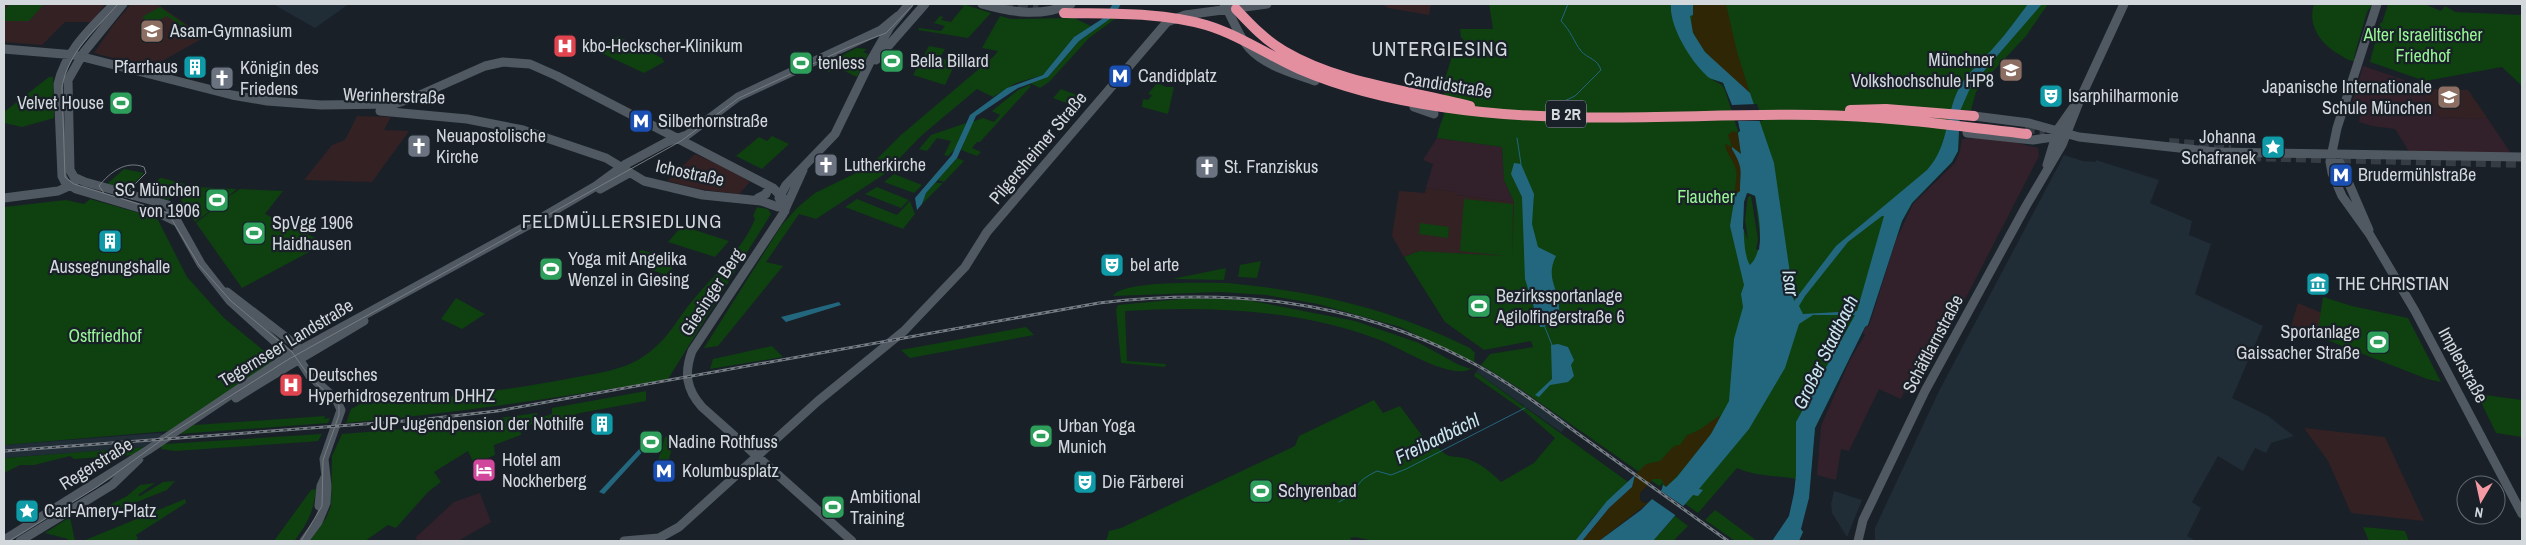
<svg xmlns="http://www.w3.org/2000/svg" width="2526" height="545" viewBox="0 0 2526 545" font-family="'Archivo Narrow',sans-serif">
<style>
.built{fill:#202c36}
.industrial{fill:#32212a}
.education{fill:#342124}
.green{fill:#0e4010}
.sand{fill:#2e2605}
.water{fill:#23677f;fill-rule:evenodd}
.pier{fill:#192028}
.lines{fill:none;stroke-linecap:round;stroke-linejoin:round}
.stream{stroke:#23677f;stroke-width:1}
.highway-tunnel{stroke:#353c43;stroke-width:10;stroke-dasharray:10 5;stroke-linecap:butt}
.secondary{stroke:#505961;stroke-width:9}
.highway{stroke:#e48fa0;stroke-width:10}
.tram{stroke:#767c83;stroke-width:1}
.rail-casing{stroke:#767c83;stroke-width:3}
.rail{stroke:#192028;stroke-width:1;stroke-dasharray:4;stroke-linecap:butt}
.labels{text-anchor:middle;stroke-width:4.5;stroke-linejoin:round;paint-order:stroke}
.shield{fill:#192028;stroke:#9ba1a7;stroke-width:1}
.shield-label{font-size:16px;font-weight:bold;fill:#d3d8dd}
.poi-label{font-size:18px;fill:#d3d8dd;stroke:#192028;text-anchor:start}
.park-label{font-size:18px;fill:#98f695;stroke:#192028}
.street-label{font-size:18px;fill:#d3d8dd;stroke:#192028}
.neighbourhood-label{font-size:19px;letter-spacing:1px;fill:#d3d8dd;stroke:#192028}
.water-label{font-size:19px;font-style:italic;fill:#cbe5f0;stroke:#192028}
.quarter-label{font-size:20px;letter-spacing:1px;fill:#d3d8dd;stroke:#192028}
</style>
<rect width="100%" height="100%" fill="#192028"/>
<path class="built" d="M273,4H349L315,28Z
M2064,155L2083,161L2096,162V160L2159,180L2150,203L2192,221L2189,235L2211,244L2195,294L2263,326L2232,398L2268,416L2294,436L2271,443L2266,453L2255,448L2243,471L2218,456L2192,502L2201,508L2187,536L2196,541H1875V528L1939,391Z
M1481,365L1522,390L1569,424L1561,432L1476,372Z
M159,433L165,435L147,447L4,458V445Z
M1834,491L1862,500L1847,537L1832,513L1831,504Z"/>
<path class="industrial" d="M2363,66L2416,84L2440,117L2488,119L2512,155L2410,153L2395,129L2372,126L2359,122L2360,116L2349,112Z
M1437,138L1502,147L1504,180L1514,202L1456,195V192L1426,188L1433,164L1423,160Z
M1977,138L2005,140L2038,148L2039,156L1958,313L1925,355L1907,393L1904,392L1901,399L1879,389L1849,451L1841,449L1836,480L1817,475L1821,426L1850,360L1865,335L1863,332L1866,327L1869,326L1896,240L1913,204L1955,163L1960,151L1962,139Z
M480,493L491,522L458,541H419L415,538L454,502Z"/>
<path class="education" d="M4,4H106L91,22H65L42,45L4,42Z
M131,4H157L205,37L164,60L146,67L94,53L113,25Z
M1382,4H1431L1429,15L1388,8Z
M2416,84L2430,89L2468,90L2488,119L2440,117Z
M357,116L391,117L384,130L409,131L372,182L304,180L332,145L345,140Z
M695,154L726,168L750,182L739,194L705,190L667,181Z
M1426,188L1456,192V195L1514,202L1512,257L1419,251L1404,257L1392,236L1399,191L1425,193Z
M2298,303L2322,313L2317,336L2291,326Z
M2304,428L2385,437L2424,521L2351,513L2328,461Z"/>
<path class="green" d="M10,4H44L29,21H4V10Z
M954,4H962L991,13L968,38L918,30L919,28L941,31L945,26L934,23L940,16L943,17L941,20L951,22L964,6Z
M1489,4H2048L2026,36L1982,83L1976,92L1971,110H1960L1958,151L1952,162L1912,203L1902,221L1865,326L1815,428L1810,478L1796,475V479C1775,475 1757,477 1737,468L1698,513L1522,390L1481,365L1490,354L1533,347L1531,341L1484,350L1445,322L1404,257L1419,251L1506,256L1460,251L1464,199L1513,204L1512,257L1514,202L1504,180L1502,147L1437,138C1440,117 1452,109 1442,89L1453,53L1462,52L1464,41L1461,37L1460,29H1493Z
M2314,4H2373L2367,12L2354,57L2355,61C2349,61 2345,58 2340,55C2321,44 2307,26 2314,4Z
M2388,4H2424L2441,11L2445,6L2455,12L2522,15V86L2502,67L2425,81L2370,62L2380,23H2382Z
M160,7L203,37L199,39L167,16L152,24L142,17Z
M1000,16L1011,19L1074,18L1091,26L1074,37L1043,75L1016,83L993,97L977,89L922,135L883,175L816,219L799,214L766,262L783,266L718,346L704,348L781,226L798,207L815,193L860,171L878,158L901,135L993,57L998,51L982,48Z
M1114,16H1119L1089,38L1049,82L1040,88L1030,83L1048,77L1079,41Z
M618,36L662,58L664,62L644,73L597,51Z
M929,46L945,49L940,58L956,62L945,85L913,75Z
M857,48L867,49L863,52L868,54L857,77L838,68L829,72L818,66L836,58L839,61L841,60L838,57Z
M49,77H53L54,118L22,127L4,123V112Z
M1157,83L1166,87H1174L1168,114L1142,107L1143,99L1148,100L1152,95L1148,94Z
M1029,85L1031,86L980,142H977L972,148L981,152L977,156L961,150L972,122L983,118L994,122L1000,115L992,111L1018,90Z
M1061,89L1084,98L1079,103L1075,102L1072,105L1053,98Z
M966,123L956,148L948,156L944,155L951,141L937,138L927,151L919,149L931,135Z
M772,136L789,144L762,169L736,156L759,137L767,141Z
M957,158L964,161L944,182L938,180L936,183H943L922,204L926,193Z
M124,169L144,173L128,190L107,184Z
M894,174L922,185L914,193L884,182Z
M160,178H162L185,184L168,200L144,194Z
M197,187L237,189L225,199L240,189L283,191L265,214L326,243L242,288L196,223L224,201L195,222L181,200Z
M877,187L909,200L901,208L865,194Z
M90,199L157,218L187,277L224,318L274,359V362L169,431L4,445V207L66,200L84,204Z
M857,199L897,215L910,201L915,214L903,229L845,207Z
M757,207L768,209L771,214L668,379C561,398 455,413 346,423L351,409L375,396L377,402L392,403C452,396 512,390 572,378C598,373 626,370 647,354C669,338 677,319 693,300C714,274 742,251 755,219L753,216Z
M1420,223L1449,227L1448,238L1419,234Z
M682,226L729,241L715,257L668,242Z
M641,250L679,260L666,275L631,263Z
M1261,261L1257,278L1238,277L1240,265Z
M1226,268L1224,280L1172,279Z
M1228,283C1318,292 1389,308 1470,348L1475,353L1474,363L1400,327L1318,304L1266,295L1220,292L1113,296C1122,280 1208,283 1228,283Z
M2323,297L2352,306L2408,318L2441,382L2427,379L2317,336Z
M456,298L485,314L462,329L441,319Z
M1191,298L1247,300L1355,321L1419,343L1459,365L1471,369C1450,380 1401,348 1380,340C1300,309 1209,306 1125,311L1127,361L1166,364L1165,367L1121,363L1116,310L1118,305Z
M1026,327L1034,335L910,358L901,350Z
M772,346L783,357L710,369L713,359Z
M1476,372L1628,482L1595,515L1575,541H1374L1355,537L1350,538L1352,541H1106L1109,531L1121,528L1295,446L1299,436L1374,400L1383,413L1400,406L1431,448L1436,446C1451,461 1450,454 1468,459C1481,464 1491,472 1501,482L1534,463L1555,438L1524,411L1474,376Z
M646,391V401L580,413L538,427L536,419V423L521,427V435L494,445L495,455L474,464L468,451L434,472L441,482L428,492L396,528L388,525L365,541H310L326,518L331,506L332,456L342,434L440,426L537,413V419L552,414V408Z
M2477,394L2522,400V437L2496,433Z
M325,416L324,419L330,418L328,423L178,434L194,425Z
M322,434L318,441L306,442L175,451L161,449L162,445L166,444Z
M675,436L667,467L656,468L665,437Z
M147,447L133,455L74,459L70,456L34,465H20L4,473V458Z
M175,481L167,490L99,517L98,511L127,496L140,485L155,483L138,495L140,496L163,482Z
M316,489C314,510 308,523 295,540L274,541L311,490Z
M185,499L186,503L136,535L138,539L135,541H83Z
M1715,510L1718,512L1757,541H1735L1705,520Z
M1675,516L1688,526L1673,541H1653Z
M70,517L75,541H68V539L45,533Z
M2363,527L2405,531L2409,541H2369Z"/>
<path class="sand" d="M1693,4H1726L1737,52L1750,93C1731,75 1704,58 1694,34C1688,21 1695,13 1693,4Z
M1733,131L1738,133L1741,154L1733,147L1742,168L1740,191L1735,195C1734,186 1738,179 1736,170C1734,160 1726,154 1725,144L1732,147L1728,135Z
M1720,415C1716,433 1681,473 1666,487L1661,479H1653L1640,493V500L1644,503L1649,502L1599,541H1582L1609,508L1632,487L1635,475L1646,464L1660,461L1674,446L1680,445L1687,435C1699,432 1710,422 1720,415Z"/>
<path class="water" d="M1113,4H1121L1114,16L1079,41L1048,77L1018,88L976,116L957,158L926,193L922,204L917,210L915,198L952,155L970,115L1007,88L1043,75L1074,37L1102,19Z
M1671,4H1693V15L1690,16L1693,33L1705,52L1750,93L1774,163L1794,301L1836,246L1927,170C1951,144 1944,112 1962,83C1971,70 1985,58 1995,46C2007,33 2017,18 2028,4H2042L1971,86L1960,111L1958,151L1952,162L1912,203L1902,221L1868,325L1865,327L1815,428L1809,498L1801,529L1803,532L1799,541H1772L1789,516L1794,493L1796,475V422L1855,315H1813L1799,324L1785,368L1749,429L1699,489L1703,490L1698,496L1693,495L1653,541H1599L1641,510L1662,489L1663,485L1666,487L1677,477L1711,434L1729,401L1734,339L1743,307L1741,294L1744,285L1730,226L1735,195L1740,191C1740,169 1744,170 1732,149V147L1741,154L1738,133L1740,131L1723,83C1718,80 1710,80 1706,75C1690,60 1669,26 1671,4ZM1748,193L1755,196C1759,216 1766,249 1750,265C1742,254 1742,207 1748,193ZM1882,216H1884L1857,311L1803,314L1799,306L1805,296L1848,242Z
M1514,163L1521,164L1534,194L1532,224L1538,247L1556,256C1544,280 1561,289 1559,313L1544,327H1540L1525,279L1522,197L1511,174Z
M839,302L841,305L786,322L781,317Z
M1558,344L1568,347L1574,360L1571,365L1574,376L1568,382L1550,385L1539,397L1535,395L1552,379L1551,345Z
M642,446L646,448L604,494L599,492Z
M1635,475L1632,487L1609,508L1582,541H1575L1607,501Z"/>
<path class="pier" d="M1711,79L1723,83L1732,105L1757,104L1763,121H1738L1740,131L1736,133L1738,131L1725,90L1722,85Z
M1747,193L1755,196L1760,239L1759,250L1756,249L1758,239L1751,196L1748,197L1747,203L1745,220L1748,240L1743,228L1744,202Z
M1663,482L1661,491L1686,508L1678,517L1652,499L1645,503Z"/>
<g class="lines">
<path class="stream" d="M1556,105L1575,96L1601,70C1597,58 1588,59 1581,51C1574,42 1571,31 1561,21L1568,4
M1517,138L1521,164
M1544,325L1552,345
M1339,502L1355,493C1358,480 1366,477 1377,471L1391,475L1406,469L1525,408"/>
<path class="highway-tunnel" d="M1003,4L1038,9
M2025,128L2045,130
M2169,143L2231,148
M2206,155L2522,163"/>
<path class="secondary" d="M114,4C91,28 66,50 58,84L62,176L65,182L76,189L163,215L177,222
M123,4L84,52L68,80L70,170L74,177L85,182L168,205L201,264L230,301L291,356L299,359L310,376L336,399L341,410L324,459L327,486L326,503L318,522L304,541
M982,4C1013,13 1041,17 1071,4
M1224,4C1233,18 1238,36 1249,48C1265,66 1293,73 1315,81
M2377,4L2337,128L2330,162L2332,173L2342,196L2370,235L2415,311L2522,514
M4,49L75,55L232,95L267,101L321,105L394,104L413,98L485,66L503,62L530,64L557,76L773,188L783,198L785,211
M876,60L925,4
M1414,107L1434,114
M380,111L467,119L523,130L606,158L644,181L703,195L761,201L778,207
M1974,116L2029,123L2079,137L2216,152L2522,157
M1967,133L2033,140L2066,135
M2333,155L2340,163L2369,230
M2047,165L2058,129L2079,99
M803,170L783,214L692,351C684,373 686,389 702,407L852,541
M600,189L629,173
M4,198L58,191L74,184
M758,198L766,194L769,186
M779,198L786,185L835,134L871,60L890,27L909,4
M227,292L292,342L298,348L299,356
M236,398C278,371 321,347 364,321
M319,506L321,486L325,477
M4,540L148,450L282,360L543,217L596,186L626,164L667,142L687,135L738,97L881,30L898,16
M20,541L112,485L139,459
M624,541L659,538L679,527L818,401L904,331L965,267L987,232L1167,22L1185,15L1267,4
M1858,541L1863,520L1925,391L2026,206L2062,145L2081,97L2124,4"/>
<path class="highway" d="M1236,9C1251,25 1265,40 1284,51C1340,84 1409,90 1470,106
M1064,13C1111,14 1160,12 1206,25C1239,35 1268,55 1299,69C1345,89 1393,100 1442,107C1567,126 1691,113 1816,115C1887,116 1957,126 2027,134
M1850,110L1886,109L1974,116"/>
<path class="tram" d="M118,4C95,30 68,52 62,87L65,177L74,184L168,213L199,265L231,301L292,352L309,376L339,405V415L323,460L322,506L301,541
M104,193L99,186C110,172 126,160 144,167L146,173L129,190L128,196L132,199
M9,541L97,487L170,434L289,359L681,141L739,98L847,48L886,33L914,4"/>
<g class="rail-casing">
<path id="rail" d="M4,451L418,420L497,411L1099,303C1228,288 1350,299 1467,360C1506,380 1542,407 1577,433C1628,469 1678,505 1728,541"/>
</g>
<use href="#rail" class="rail"/>
</g>
<defs>
<g id="school-square" transform="scale(1.25)"><rect x="-9" y="-9" width="18" height="18" rx="4" fill="#8d6e63" stroke="#192028"/><path d="M0-5L7-2L0 1L-7-2ZM-4 1L0 2.5L4 1V4Q0 6-4 4Z" fill="#fff"/></g>
<g id="hospital-square" transform="scale(1.25)"><rect x="-9" y="-9" width="18" height="18" rx="4" fill="#e0444e" stroke="#192028"/><path d="M-5-5h3v3.5h4V-5h3V5h-3V1.5h-4V5h-3Z" fill="#fff"/></g>
<g id="stadium-square" transform="scale(1.25)"><rect x="-9" y="-9" width="18" height="18" rx="4" fill="#2e9e5b" stroke="#192028"/><path d="M0-5a6.5 5 0 1 0 0 10a6.5 5 0 1 0 0-10ZM-3.5-1.8h7v3.6h-7Z" fill="#fff"/></g>
<g id="building-square" transform="scale(1.25)"><rect x="-9" y="-9" width="18" height="18" rx="4" fill="#0f9aa8" stroke="#192028"/><path d="M-4-6H4V6H1V3H-1V6H-4ZM-2.5-4.3h1.7v1.8h-1.7ZM.8-4.3h1.7v1.8H.8ZM-2.5-1h1.7V.8h-1.7ZM.8-1h1.7V.8H.8Z" fill="#fff"/></g>
<g id="university-square" transform="scale(1.25)"><rect x="-9" y="-9" width="18" height="18" rx="4" fill="#8d6e63" stroke="#192028"/><path d="M0-5L7-2L0 1L-7-2ZM-4 1L0 2.5L4 1V4Q0 6-4 4Z" fill="#fff"/></g>
<g id="metro-square" transform="scale(1.25)"><rect x="-9" y="-9" width="18" height="18" rx="4" fill="#1a4fb4" stroke="#192028"/><path d="M-5.5 5V-5H-3L0 0L3-5H5.5V5H3V-.5L0 4L-3-.5V5Z" fill="#fff"/></g>
<g id="church-square" transform="scale(1.25)"><rect x="-9" y="-9" width="18" height="18" rx="4" fill="#6b7280" stroke="#192028"/><path d="M-1.2-6h2.4v3.5h3.3v2.4h-3.3V6h-2.4V-.1h-3.3v-2.4h3.3Z" fill="#fff"/></g>
<g id="theatre-square" transform="scale(1.25)"><rect x="-9" y="-9" width="18" height="18" rx="4" fill="#0f9aa8" stroke="#192028"/><path d="M-5-5.5Q0-4 5-5.5V0Q5 5 0 6Q-5 5-5 0ZM-3.3-2.5H-1v1.5H-3.3ZM1-2.5H3.3v1.5H1ZM-2.8 1Q0 5.5 2.8 1Z" fill="#fff"/></g>
<g id="sight-square" transform="scale(1.25)"><rect x="-9" y="-9" width="18" height="18" rx="4" fill="#0f9aa8" stroke="#192028"/><path d="M0-6L1.8-2.2L6-1.7L2.9 1.2L3.7 5.4L0 3.3L-3.7 5.4L-2.9 1.2L-6-1.7L-1.8-2.2Z" fill="#fff"/></g>
<g id="museum-square" transform="scale(1.25)"><rect x="-9" y="-9" width="18" height="18" rx="4" fill="#0f9aa8" stroke="#192028"/><path d="M0-6L6-3V-2H-6V-3ZM-5-1h2V3h-2ZM-1-1h2V3h-2ZM3-1h2V3H3ZM-6 4H6V6H-6Z" fill="#fff"/></g>
<g id="hotel-square" transform="scale(1.25)"><rect x="-9" y="-9" width="18" height="18" rx="4" fill="#d1479c" stroke="#192028"/><path d="M-6-4.5h1.5V1H6V5H4.5V3h-9V5H-6ZM-4 0a1.8 1.8 0 1 1 3.6 0ZM.5 0V-2.5h3Q6-2.5 6 0Z" fill="#fff"/></g>
</defs>
<g fill-rule="evenodd">
<use href="#school-square" x="152" y="31"/>
<use href="#hospital-square" x="565" y="46"/>
<use href="#stadium-square" x="892" y="61"/>
<use href="#stadium-square" x="801" y="63"/>
<use href="#building-square" x="195" y="67"/>
<use href="#university-square" x="2011" y="70"/>
<use href="#metro-square" x="1120" y="76"/>
<use href="#church-square" x="222" y="78"/>
<use href="#theatre-square" x="2051" y="96"/>
<use href="#school-square" x="2449" y="97"/>
<use href="#stadium-square" x="121" y="103"/>
<use href="#metro-square" x="641" y="121"/>
<use href="#church-square" x="419" y="146"/>
<use href="#sight-square" x="2273" y="147"/>
<use href="#church-square" x="826" y="165"/>
<use href="#church-square" x="1207" y="167"/>
<use href="#metro-square" x="2341" y="175"/>
<use href="#stadium-square" x="217" y="200"/>
<use href="#stadium-square" x="254" y="233"/>
<use href="#building-square" x="110" y="241"/>
<use href="#theatre-square" x="1112" y="265"/>
<use href="#stadium-square" x="551" y="269"/>
<use href="#museum-square" x="2318" y="284"/>
<use href="#stadium-square" x="1479" y="306"/>
<use href="#stadium-square" x="2378" y="342"/>
<use href="#hospital-square" x="291" y="385"/>
<use href="#building-square" x="602" y="424"/>
<use href="#stadium-square" x="1041" y="436"/>
<use href="#stadium-square" x="651" y="442"/>
<use href="#hotel-square" x="484" y="470"/>
<use href="#metro-square" x="664" y="471"/>
<use href="#theatre-square" x="1085" y="482"/>
<use href="#stadium-square" x="1261" y="491"/>
<use href="#stadium-square" x="833" y="507"/>
<use href="#sight-square" x="27" y="511"/>
</g>
<g class="labels">
<rect class="shield" x="1546" y="100.5" width="40" height="27" rx="4"/>
<g class="shield-label">
<text x="1566" y="120">B 2R</text>
</g>
<g class="poi-label">
<text x="170" y="37">Asam-Gymnasium</text>
<text x="582" y="52">kbo-Heckscher-Klinikum</text>
<text x="1994" y="66" text-anchor="end">Münchner<tspan x="1994" dy="21">Volkshochschule HP8</tspan></text>
<text x="910" y="67">Bella Billard</text>
<text x="818" y="69">tenless</text>
<text x="178" y="73" text-anchor="end">Pfarrhaus</text>
<text x="240" y="74">Königin des<tspan x="240" dy="21">Friedens</tspan></text>
<text x="1138" y="82">Candidplatz</text>
<text x="2432" y="93" text-anchor="end">Japanische Internationale<tspan x="2432" dy="21">Schule München</tspan></text>
<text x="2068" y="102">Isarphilharmonie</text>
<text x="104" y="109" text-anchor="end">Velvet House</text>
<text x="658" y="127">Silberhornstraße</text>
<text x="436" y="142">Neuapostolische<tspan x="436" dy="21">Kirche</tspan></text>
<text x="2256" y="143" text-anchor="end">Johanna<tspan x="2256" dy="21">Schafranek</tspan></text>
<text x="844" y="171">Lutherkirche</text>
<text x="1224" y="173">St. Franziskus</text>
<text x="2358" y="181">Brudermühlstraße</text>
<text x="200" y="196" text-anchor="end">SC München<tspan x="200" dy="21">von 1906</tspan></text>
<text x="272" y="229">SpVgg 1906<tspan x="272" dy="21">Haidhausen</tspan></text>
<text x="568" y="265">Yoga mit Angelika<tspan x="568" dy="21">Wenzel in Giesing</tspan></text>
<text x="1130" y="271">bel arte</text>
<text x="110" y="273" text-anchor="middle">Aussegnungshalle</text>
<text x="2336" y="290">THE CHRISTIAN</text>
<text x="1496" y="302">Bezirkssportanlage<tspan x="1496" dy="21">Agilolfingerstraße 6</tspan></text>
<text x="2360" y="338" text-anchor="end">Sportanlage<tspan x="2360" dy="21">Gaissacher Straße</tspan></text>
<text x="308" y="381">Deutsches<tspan x="308" dy="21">Hyperhidrosezentrum DHHZ</tspan></text>
<text x="584" y="430" text-anchor="end">JUP Jugendpension der Nothilfe</text>
<text x="1058" y="432">Urban Yoga<tspan x="1058" dy="21">Munich</tspan></text>
<text x="668" y="448">Nadine Rothfuss</text>
<text x="502" y="466">Hotel am<tspan x="502" dy="21">Nockherberg</tspan></text>
<text x="682" y="477">Kolumbusplatz</text>
<text x="1102" y="488">Die Färberei</text>
<text x="1278" y="497">Schyrenbad</text>
<text x="850" y="503">Ambitional<tspan x="850" dy="21">Training</tspan></text>
<text x="44" y="517">Carl-Amery-Platz</text>
</g>
<g class="park-label">
<text x="2423" y="41">Alter Israelitischer<tspan x="2423" dy="21">Friedhof</tspan></text>
<text x="1706" y="203">Flaucher</text>
<text x="105" y="342">Ostfriedhof</text>
</g>
<g class="street-label">
<text transform="translate(1448 85) rotate(9)" y="6">Candidstraße</text>
<text transform="translate(394 96) rotate(2)" y="6">Werinherstraße</text>
<text transform="translate(1038 148) rotate(-50)" y="6">Pilgersheimer Straße</text>
<text transform="translate(690 173) rotate(12)" y="6">Ichostraße</text>
<text transform="translate(712 292) rotate(-57)" y="6">Giesinger Berg</text>
<text transform="translate(286 343) rotate(-31)" y="6">Tegernseer Landstraße</text>
<text transform="translate(1933 344) rotate(-62)" y="6">Schäftlarnstraße</text>
<text transform="translate(2463 365) rotate(61)" y="6">Implerstraße</text>
<text transform="translate(96 464) rotate(-32)" y="6">Regerstraße</text>
</g>
<g class="neighbourhood-label">
<text x="622" y="228">FELDMÜLLERSIEDLUNG</text>
</g>
<g class="water-label">
<text transform="translate(1791 283) rotate(82)" y="7">Isar</text>
<text transform="translate(1825 352) rotate(-64)" y="7">Großer Stadtbach</text>
<text transform="translate(1437 438) rotate(-26)" y="7">Freibadbächl</text>
</g>
<g class="quarter-label">
<text x="1440" y="56">UNTERGIESING</text>
</g>
</g>
<rect width="2526" height="545" fill="none" stroke="#d3d8dd" stroke-width="10"/>
<g transform="translate(2481 500) rotate(189)"><circle r="24" fill="#192028" stroke="#636a70"/>
<path d="M0-4L9 19L0 12L-9 19Z" fill="#f49aa4"/>
<text y="-8" font-size="14" font-weight="bold" text-anchor="middle" fill="#d3d8dd">N</text>
</g>
</svg>
